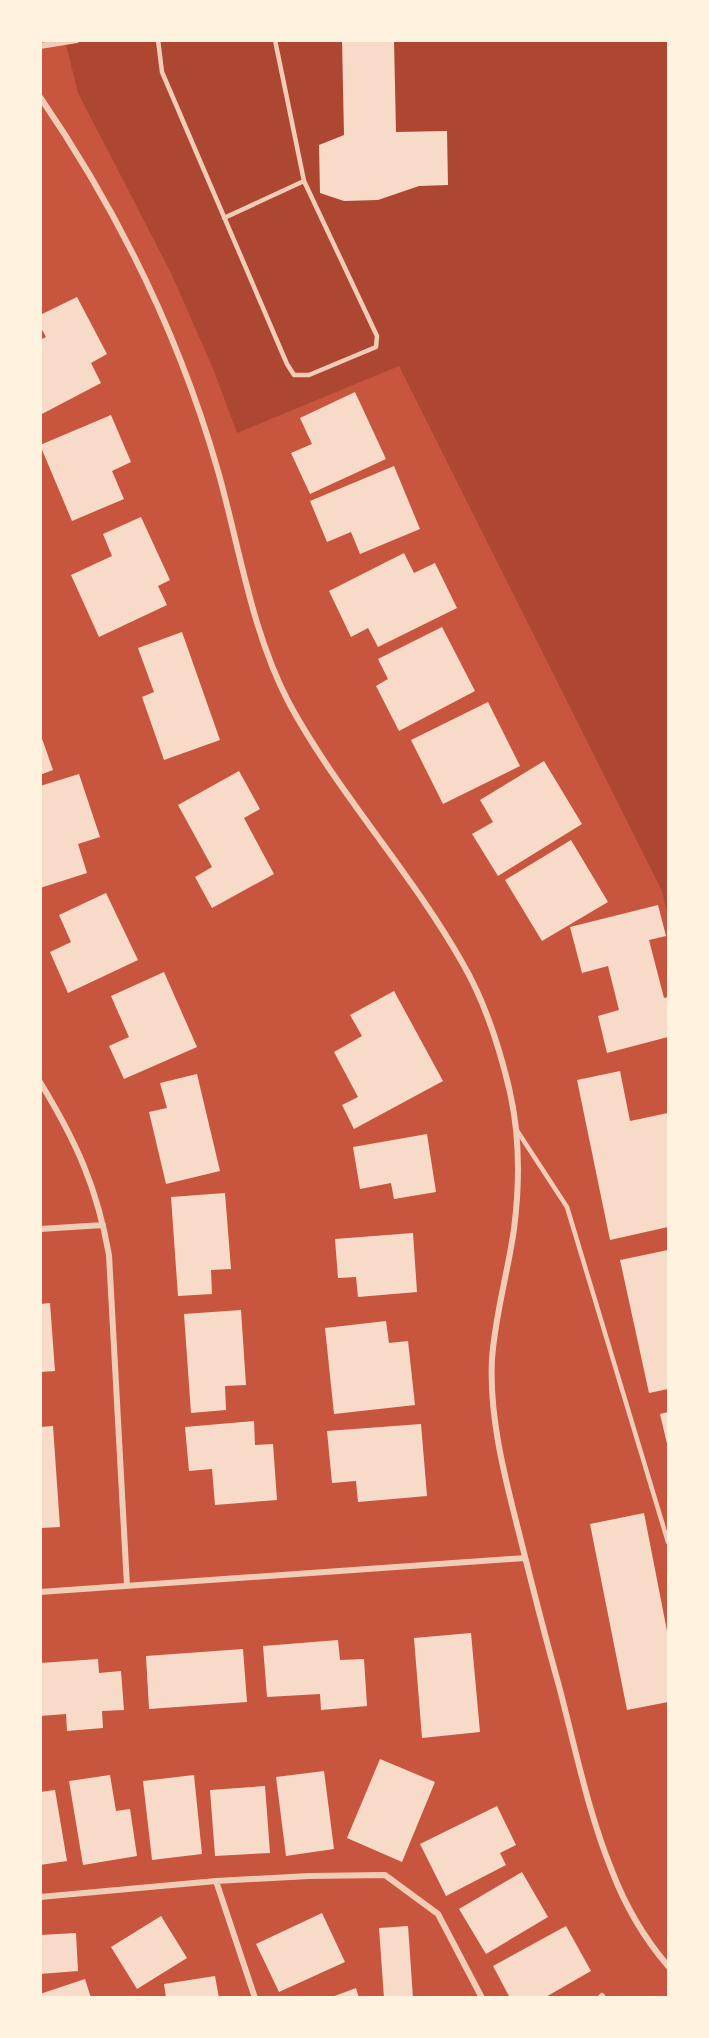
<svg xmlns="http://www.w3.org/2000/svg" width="709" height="2038" viewBox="0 0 709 2038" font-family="'Asap Condensed',sans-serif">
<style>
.green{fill:#ae4732}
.building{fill:#f7dbc8}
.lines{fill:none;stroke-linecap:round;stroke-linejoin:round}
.service{stroke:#f1ccb7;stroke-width:4.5}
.minor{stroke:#f1ccb7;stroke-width:6}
</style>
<rect width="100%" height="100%" fill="#c8553d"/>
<path class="green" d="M65,41H668V916L662,891L399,366L237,433L214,371L171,273L78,93Z"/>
<path class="building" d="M342,40H394L396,132L447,131L448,185L419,186L378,200L344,201L320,193L319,145L344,135Z
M77,297L107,354L91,363L101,383L40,415V340L46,337L40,326V315Z
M355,392L386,459L310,494L291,453L312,444L300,418Z
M111,415L131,462L112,471L124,499L72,521L40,445Z
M394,466L420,529L360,554L351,532L327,542L310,501Z
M141,517L170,580L158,586L167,605L99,637L71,575L112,556L103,534Z
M404,553L414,573L435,563L457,608L378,647L368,628L351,637L329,591Z
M442,627L475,691L399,731L376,686L388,679L378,659Z
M182,632L220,740L164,760L142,697L154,692L138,648Z
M488,702L520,766L443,804L411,740Z
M40,733L53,770L40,775Z
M544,761L582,824L498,876L472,834L493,822L480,800Z
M239,771L260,809L244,818L274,874L212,908L195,877L212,867L178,805Z
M79,774L100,837L78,844L87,873L40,888V786Z
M571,840L608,902L542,941L505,880Z
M106,893L138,960L68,993L50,952L71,942L59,915Z
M658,905L666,936L649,940L664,998L668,997V1037L607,1053L598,1016L619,1010L608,966L582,973L570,927Z
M164,972L197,1047L124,1079L109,1046L129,1037L111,996Z
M394,991L443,1081L354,1129L342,1105L358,1097L334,1052L362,1036L350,1015Z
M620,1071L630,1121L668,1113V1227L610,1240L577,1080Z
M197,1074L220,1171L166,1184L149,1112L167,1108L160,1083Z
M427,1134L436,1192L394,1199L391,1183L360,1189L353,1147Z
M225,1193L231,1269L211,1270L212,1294L178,1296L171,1197Z
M413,1233L417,1292L358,1297L356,1277L338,1278L335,1239Z
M668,1250V1389L649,1393L620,1260Z
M50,1303L55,1371L40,1372V1304Z
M241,1310L246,1385L225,1386L226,1410L191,1413L184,1314Z
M386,1321L389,1343L408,1341L415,1405L334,1414L325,1328Z
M668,1412V1448L660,1414Z
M254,1421L255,1445L273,1444L277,1500L215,1505L212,1469L189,1471L185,1427Z
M421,1424L427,1496L358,1502L356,1481L332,1483L327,1431Z
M53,1426L60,1527L40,1528V1427Z
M644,1513L668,1636V1702L627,1710L590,1524Z
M471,1633L480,1732L422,1738L414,1638Z
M338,1640L340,1660L364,1659L367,1706L321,1710L320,1694L267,1697L263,1646Z
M243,1649L247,1702L149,1709L146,1656Z
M98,1659L99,1673L121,1671L124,1710L102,1711L103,1728L67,1731L66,1714L40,1716V1663Z
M380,1759L435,1782L402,1862L347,1838Z
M324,1771L334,1849L286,1856L276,1777Z
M110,1775L116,1811L130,1809L137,1856L83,1865L69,1781Z
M194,1775L202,1854L152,1860L143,1781Z
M265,1786L270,1853L215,1856L210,1790Z
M55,1790L67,1861L40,1865V1792Z
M497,1806L516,1845L500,1853L506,1865L446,1896L420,1844Z
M522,1872L548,1917L486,1954L459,1909Z
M322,1913L345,1962L279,1992L256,1944Z
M161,1916L187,1958L137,1989L111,1947Z
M408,1926L413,1998H384L379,1928Z
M566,1926L591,1971L544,1998H510L493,1966Z
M76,1933L78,1971L40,1974V1935Z
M215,1976L219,1998H166L164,1984Z
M85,1979L91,1998H40V1994Z
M356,1988L359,1998H332V1997Z"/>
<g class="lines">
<path class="service" d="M158,40L162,72L287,364L294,375H309L376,347L377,336L304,181L275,40
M224,218L304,181
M516,1129L567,1207L668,1542"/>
<path class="minor" d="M40,46L77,40
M40,97C118,211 180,338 218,471C240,549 251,630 289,703C339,795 412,873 463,964C485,1002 499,1046 509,1088C520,1134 520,1182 514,1229C508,1272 495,1315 492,1359C489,1416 504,1474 518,1529C531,1581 544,1633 559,1686C575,1747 588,1812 612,1871C625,1905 644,1938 668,1966
M40,1082C76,1141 97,1187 109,1255L127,1586
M40,1229L103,1225
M40,1592L525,1558
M216,1881L255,1998
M40,1897L216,1881L309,1876L385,1875L438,1914L482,1998
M600,1998L602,1996"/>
</g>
<rect width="709" height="2038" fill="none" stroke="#fff3e0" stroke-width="84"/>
</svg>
